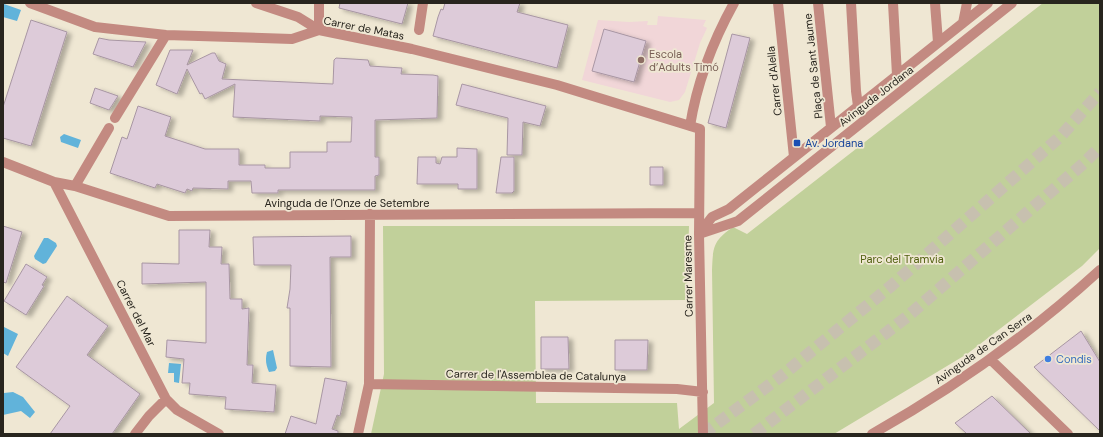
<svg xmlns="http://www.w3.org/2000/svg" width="1103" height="437" viewBox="0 0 1103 437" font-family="'DM Sans',sans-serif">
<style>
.education{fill:#f1d6d8}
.green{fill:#c1d09a}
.water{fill:#61b3da}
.building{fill:#ddcbd9;stroke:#a896a3;filter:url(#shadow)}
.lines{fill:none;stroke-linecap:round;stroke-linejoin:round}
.highway-tunnel{stroke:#c7c0af;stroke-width:12;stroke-dasharray:12 6;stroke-linecap:butt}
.street{stroke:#c38a81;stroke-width:10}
.education-dot{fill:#8d6e63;stroke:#efe7d3;stroke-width:1.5}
.transit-dot{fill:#1a4fb4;stroke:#efe7d3;stroke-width:1.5}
.shop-dot{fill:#3f7fe0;stroke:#efe7d3;stroke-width:1.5}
.labels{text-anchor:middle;stroke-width:3.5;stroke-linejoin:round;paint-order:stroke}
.street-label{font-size:11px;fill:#28251e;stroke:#efe7d3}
.education-label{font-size:11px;fill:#785e54;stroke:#efe7d3;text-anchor:start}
.transit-label{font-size:11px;fill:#164399;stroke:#efe7d3;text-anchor:start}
.park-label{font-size:11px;fill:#505f0e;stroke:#efe7d3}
.shop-label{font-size:11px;fill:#366cbe;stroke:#efe7d3;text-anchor:start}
</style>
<defs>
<filter id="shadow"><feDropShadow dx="4.5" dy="2.5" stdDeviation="2" flood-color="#0004"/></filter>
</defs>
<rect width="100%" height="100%" fill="#efe7d3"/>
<path class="education" d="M658,16L706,20L703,26L707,28L700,43L685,92L679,100L670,102L582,80L598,20L629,22L648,21L647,25H657Z"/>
<path class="green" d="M1043,3H1100V248L1082,266L967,354L834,434H371L384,374L383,226H689L687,300L535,301L536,403H677L679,429L714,403L712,270C713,247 713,241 733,227L747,234Z"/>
<path class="water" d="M4,4L21,10L17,21L3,17Z
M64,134L81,140L78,148L61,142L60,137Z
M44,238H48L56,243L57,246L46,263L43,264L35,259L34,256Z
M4,327L18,334L8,356L3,353Z
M273,350L277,368L275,371L269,372C266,365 265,359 267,352Z
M169,363L181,364L179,383L174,382V373H168Z
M13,392L23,397L35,412L30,418L21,411L3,415V396L4,393Z"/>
<path class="building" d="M340,3H408L402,24L339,8Z
M445,3H520L517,12L568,25L557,68L433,36L438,17L441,9L443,10Z
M31,20L67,32L31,146L3,138V107Z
M604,29L646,41L634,82L592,71Z
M732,34L750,38L726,128L708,123Z
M99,38L109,40L146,42L133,67L93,54Z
M170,50H193L187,65L212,53H215L219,61L226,64L222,79L333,84L334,60L336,58L368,60L370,66L402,68L401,74L433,75L438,76L437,118L375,120V157H379V175L375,176V190H278V193H252L251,181H228V189L193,188L192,191L187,189L185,193L157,184L155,188L110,173L122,137L127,139L138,106L171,117L165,136L205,149H239V165H265V168H290V152H327V142H351L352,117L320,116V121L233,117L235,84L205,99L202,93L200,94L187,69L177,94L156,85Z
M462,84L546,106L540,126L523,122L522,155H507L508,118L456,105Z
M95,88L118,96L109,110L90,103Z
M457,148L477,149V189H458V184H417L418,157H436V163L440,164L442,157H457Z
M501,157H514V191L512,193H496Z
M650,167H663V185H650Z
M3,226L22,232L6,283L3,282Z
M179,230H210L209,247H222L221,264H229L230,299H242V309L249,308L247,365H253L252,383L276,385L274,412L225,409L226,397L189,394L190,383H182L184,359L166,357L167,340L206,343V282L142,284V263L179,264Z
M351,236V257H330L331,367L290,366V308H287L290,289L291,265H254L253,237Z
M26,264L47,277L42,285L44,286L26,315L4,301Z
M67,296L108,326L87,355L140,394L112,434H50L70,406L16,367Z
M1081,331L1100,362V431L1034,367Z
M541,337H568L569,369H541Z
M615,340H648L647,370H615Z
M325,378L347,382L340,416L337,415L332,429L338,431V434H285L291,416L316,424Z
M992,396L1031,434H967L955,423Z"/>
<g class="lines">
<path class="highway-tunnel" d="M703,434L780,377L891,286L1061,136L1100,92
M754,434L908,316L1084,163L1100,147"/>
<path class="street" d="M30,3L95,27L166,35L292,39L319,30L412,49L557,85L700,129L699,234L703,434
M256,3L298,17L319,30
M778,3L794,157
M818,3L831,127
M851,3L856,91L858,106
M893,3L897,75
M935,3L938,42
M963,23L967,3
M319,30V3
M419,30L423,3
M115,118L166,35
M690,126C697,82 713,41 734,3
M3,162L54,182L75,186L169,216L699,213
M54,182L166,399L177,410L219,434
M75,186L109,128
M699,234L738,221L1012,3
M699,234L712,217L729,209L988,3
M991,360L1068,434
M369,384L677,389L703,392
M135,434L149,416L166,399
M358,434L369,384L370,214
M872,434C954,388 1030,334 1100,270"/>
</g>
<circle class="education-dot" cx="641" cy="60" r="4"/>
<rect class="transit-dot" x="793" y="139" width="8" height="8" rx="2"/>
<circle class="shop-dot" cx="1048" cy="359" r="4"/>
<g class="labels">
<g class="street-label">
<text transform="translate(364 28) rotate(11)" y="4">Carrer de Matas</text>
<text transform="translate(813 66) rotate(-96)" y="4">Plaça de Sant Jaume</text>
<text transform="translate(774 81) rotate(-96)" y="4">Carrer d'Alella</text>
<text transform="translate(876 96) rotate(-38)" y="4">Avinguda Jordana</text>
<text x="347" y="207">Avinguda de l'Onze de Setembre</text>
<text transform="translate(688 276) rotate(-91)" y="4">Carrer Maresme</text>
<text transform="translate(136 313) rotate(63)" y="4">Carrer del Mar</text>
<text transform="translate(983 348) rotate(-35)" y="4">Avinguda de Can Serra</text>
<text transform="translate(536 375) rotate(1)" y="4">Carrer de l'Assemblea de Catalunya</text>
</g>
<g class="education-label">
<text x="649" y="58">Escola<tspan x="649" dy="13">d’Adults Timó</tspan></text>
</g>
<g class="transit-label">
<text x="805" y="147">Av. Jordana</text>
</g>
<g class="park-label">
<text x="902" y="263">Parc del Tramvia</text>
</g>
<g class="shop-label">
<text x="1056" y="363">Condis</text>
</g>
</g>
<rect width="1103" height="437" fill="none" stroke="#28251e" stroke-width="8"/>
</svg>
